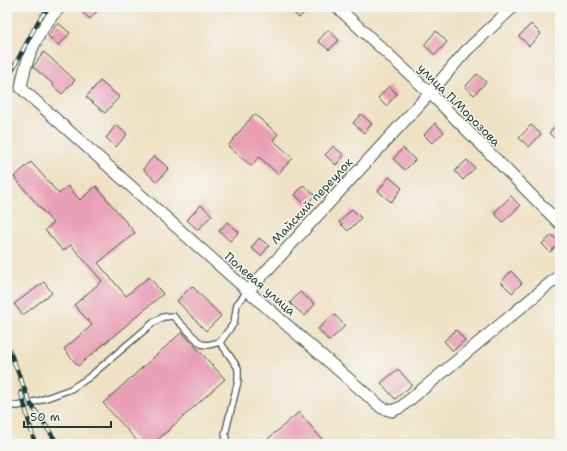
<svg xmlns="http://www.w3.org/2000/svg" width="567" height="451" viewBox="0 0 567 451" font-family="'Shantell Sans',sans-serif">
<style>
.building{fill:#e9a0b7}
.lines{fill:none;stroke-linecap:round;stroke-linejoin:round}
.service-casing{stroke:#3e5649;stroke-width:8}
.minor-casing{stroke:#3e5649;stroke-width:13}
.service{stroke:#fff;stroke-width:5.5}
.minor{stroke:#fff;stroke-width:11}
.rail-casing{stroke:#1f3d34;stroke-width:4.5}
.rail{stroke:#f6f6f2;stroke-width:3;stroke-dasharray:9;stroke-linecap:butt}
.labels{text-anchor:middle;stroke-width:3;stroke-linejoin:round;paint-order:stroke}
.street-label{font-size:12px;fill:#1f3d34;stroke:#f6f6f2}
</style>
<rect width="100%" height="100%" fill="#f6f6f2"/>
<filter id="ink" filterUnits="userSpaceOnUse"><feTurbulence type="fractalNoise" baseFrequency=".025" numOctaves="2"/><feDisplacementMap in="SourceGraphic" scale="8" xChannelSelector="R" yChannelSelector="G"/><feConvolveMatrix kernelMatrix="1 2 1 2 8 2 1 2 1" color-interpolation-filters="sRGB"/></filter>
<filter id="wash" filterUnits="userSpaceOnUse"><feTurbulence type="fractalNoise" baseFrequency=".012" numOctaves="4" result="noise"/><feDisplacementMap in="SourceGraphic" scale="16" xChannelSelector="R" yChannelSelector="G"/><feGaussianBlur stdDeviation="0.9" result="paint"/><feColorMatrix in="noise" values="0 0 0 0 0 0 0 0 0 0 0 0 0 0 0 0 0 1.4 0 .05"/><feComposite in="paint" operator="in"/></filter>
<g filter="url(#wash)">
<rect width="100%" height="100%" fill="#efe1c3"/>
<g id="blocks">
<path class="building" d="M87,7H101L90,19L82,12Z
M287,7H310L299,18Z
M58,23L70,33L59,45L48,36Z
M531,24L541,34L529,46L519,36Z
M328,30L339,40L329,50L318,41Z
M436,31L447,42L435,55L424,45Z
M44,52L75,80L62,94L52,85L53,84L33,67Z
M477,74L486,82L474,95L465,87Z
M100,81L119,97L105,113L86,97Z
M389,86L397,94L386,106L378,98Z
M254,114L278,134L273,140L293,158L278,174L259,157L251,166L228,146Z
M361,114L372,124L364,133L353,123Z
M560,121V144L549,133Z
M435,123L444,132L432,143L424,135Z
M116,125L127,134L116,147L106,138Z
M531,125L541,134L529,147L519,138Z
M333,146L344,155L336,165L325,155Z
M403,148L415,160L405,170L393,159Z
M154,156L169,168L157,182L143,169Z
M467,160L475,168L463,180L455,171Z
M31,162L59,194L68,186L80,200L96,186L135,233L98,263L126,296L149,277L163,294L78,366L64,349L92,325L74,305L102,281L71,245L63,251L45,230L53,223L14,177Z
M389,177L402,188L391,202L378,191Z
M303,185L315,195L306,205L295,195Z
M511,196L520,206L503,222L494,213Z
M201,205L212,215L198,230L187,220Z
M352,209L361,218L348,231L339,222Z
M227,222L239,232L230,241L219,231Z
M552,235L560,243L550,252L542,244Z
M259,238L269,246L261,256L251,248Z
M511,271L522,283L512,293L501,282Z
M44,282L52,293L23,315L14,304Z
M192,286L221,316L206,331L177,301Z
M300,292L315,304L305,316L290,303Z
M334,314L345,326L329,341L318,329Z
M456,330L465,340L453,351L444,341Z
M182,332L225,379L153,444H140L103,403Z
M398,369L412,385L395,399L381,383Z
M299,412L326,444H272L268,439Z"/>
</g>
</g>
<g filter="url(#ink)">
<use href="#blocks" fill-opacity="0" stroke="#3e5649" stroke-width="1"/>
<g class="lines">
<g class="service-casing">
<path id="service" d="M7,404L17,406L38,401L71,389L88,378L154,322L163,317L173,316L201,344L208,345L220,342
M227,444L225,434L238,381V368L220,342L234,323L237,304L248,291"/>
</g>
<g class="minor-casing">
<path id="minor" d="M60,7C39,28 25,59 21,88L248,291L382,408L392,411L401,407L560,275
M337,7L430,93L560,224
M248,291L430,93L466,51L513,7"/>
</g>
<use href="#service" class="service"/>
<use href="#minor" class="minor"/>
<g class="rail-casing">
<path id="rail" d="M7,84L10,74L39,20L49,7
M7,344L30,403L58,444
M21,392L35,444"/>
</g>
<use href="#rail" class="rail"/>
</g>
</g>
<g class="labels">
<g class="street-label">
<text transform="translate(459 105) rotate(45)" y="4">улица П.Морозова</text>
<text transform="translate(312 201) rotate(-47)" y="4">Майский переулок</text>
<text transform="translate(260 284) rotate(41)" y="4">Полевая улица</text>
</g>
</g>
<rect width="567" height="451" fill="none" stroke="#f6f6f2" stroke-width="24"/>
<path d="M24 421v6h87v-6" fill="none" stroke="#1f3d34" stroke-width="2"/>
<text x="30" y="421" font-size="12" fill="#1f3d34" stroke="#f6f6f2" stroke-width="3" paint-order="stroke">50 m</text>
</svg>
